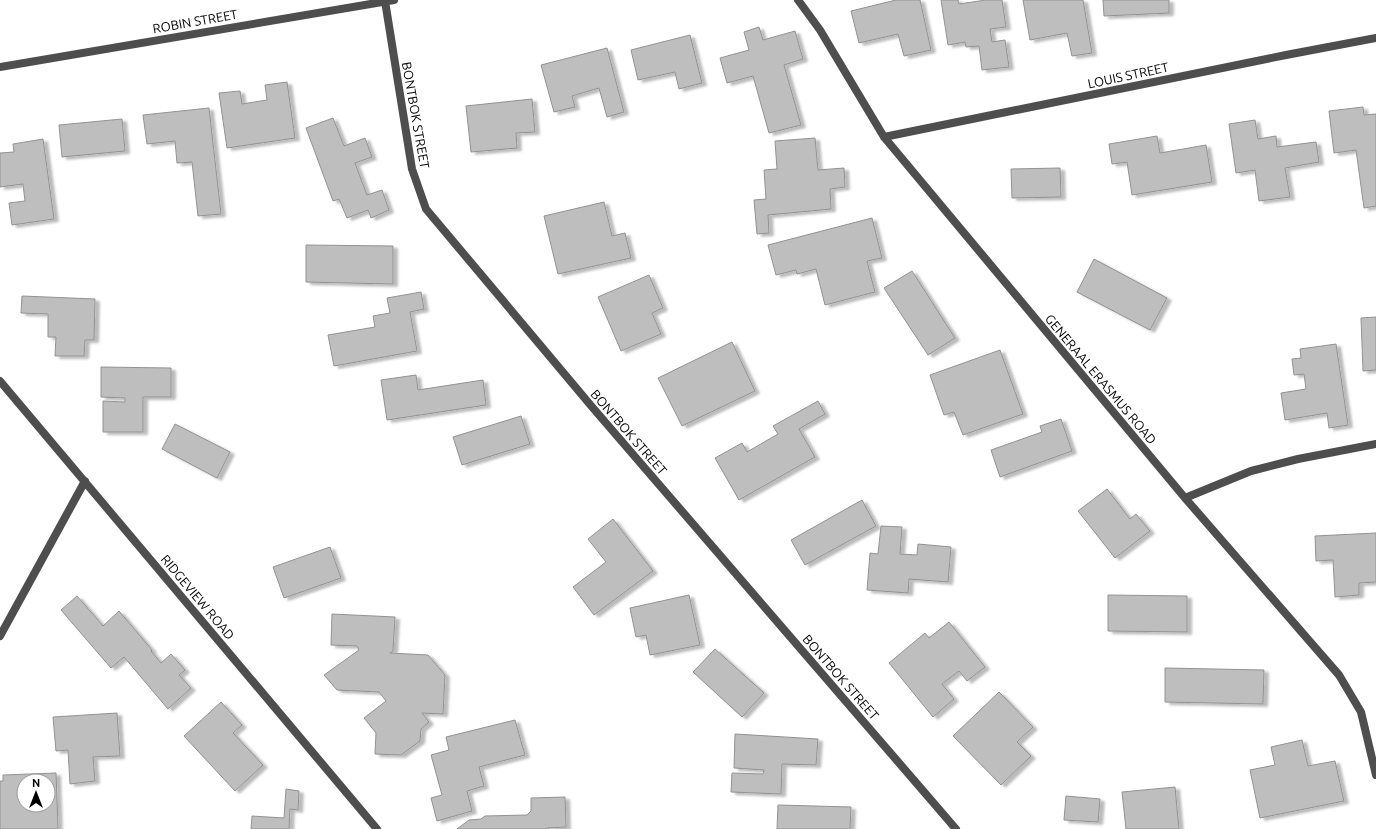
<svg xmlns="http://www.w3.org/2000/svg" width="1376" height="829" viewBox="0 0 1376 829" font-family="Ubuntu,sans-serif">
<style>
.building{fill:#bebebe;stroke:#929292;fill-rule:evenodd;filter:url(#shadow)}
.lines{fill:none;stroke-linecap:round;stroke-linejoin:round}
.minor{stroke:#4e4e4e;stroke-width:8}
.labels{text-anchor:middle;stroke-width:4;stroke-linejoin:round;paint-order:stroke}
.street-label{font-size:13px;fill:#000;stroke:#fff}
</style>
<defs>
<filter id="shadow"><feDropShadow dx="4.5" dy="2.5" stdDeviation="1" flood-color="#0004"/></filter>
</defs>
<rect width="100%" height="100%" fill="#fff"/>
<path class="building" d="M896,0H920L931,50L904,56L898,34L859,43L851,11Z
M941,0H958L959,4L986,0H1002L1006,27L990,29L992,42L1005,40L1009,67L982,70L979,46L966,47L965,42L948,45Z
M1023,0H1083L1092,53L1072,56L1067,33L1030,40Z
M1103,0H1169V13L1104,16Z
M759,27L763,40L795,31L803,59L784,65L801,125L769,133L753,76L727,83L720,58L749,50L744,32Z
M690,35L702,83L679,89L675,72L638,80L631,50Z
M607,48L624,112L607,117L599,88L572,96L575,107L554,112L541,65Z
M287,82L295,138L227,148L219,93L240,91L242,104L267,100L265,85Z
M532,99L535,132L516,133L517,148L471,152L466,106Z
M1363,107L1364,115L1376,114V206L1364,208L1356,150L1334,153L1329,111Z
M209,108L221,214L198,216L192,162L177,163L175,141L147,144L143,115Z
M333,118L344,146L365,138L372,157L355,163L367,195L382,190L389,210L371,218L368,210L347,218L339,199L333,201L306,128Z
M122,119L125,151L62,157L59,125Z
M1255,120L1258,139L1276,136L1277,147L1316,142L1319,162L1285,168L1290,197L1259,201L1255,170L1236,173L1229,124Z
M1157,136L1160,153L1206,145L1212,182L1132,195L1127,162L1112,164L1109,144Z
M815,138L818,170L844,168L845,187L830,189L831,209L768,215L769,233L757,234L754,200L766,199L764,170L777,169L775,141Z
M43,139L54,219L12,225L9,203L25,201L23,184L0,187V153L14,152L13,144Z
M1060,168L1061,197L1012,198L1011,169Z
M604,202L612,236L625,233L631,258L558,274L544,216Z
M872,218L882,258L867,261L875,292L825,305L816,269L797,274L796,270L776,275L768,245Z
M306,245L393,246V284L306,282Z
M1094,259L1167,298L1150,330L1077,292Z
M912,271L955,338L928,355L884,288Z
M649,275L663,308L652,313L661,334L621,351L598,297Z
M421,292L424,309L410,312L417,351L334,366L328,335L375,327L373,316L390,313L387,298Z
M22,296L95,299L94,340H85L84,356H55L56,337H48V314L21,313Z
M1376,317V370L1363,371L1361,318Z
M732,342L755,391L682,426L658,378Z
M1336,344L1348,425L1329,428L1327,413L1285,420L1281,393L1306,389L1304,374L1294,375L1292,359L1301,358L1300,349Z
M1000,350L1023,414L963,435L954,412L944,415L930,375Z
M101,367L171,368V397H143V432H103V401L125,402V398L101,397Z
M416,375L418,390L483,380L486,405L387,420L381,380Z
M818,401L825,414L799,429L815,457L739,500L715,458L742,443L747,452L778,434L773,426Z
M521,416L530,444L462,465L453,437Z
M1061,419L1072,451L1000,477L991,450L1042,432L1040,426Z
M175,424L230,452L217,478L162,449Z
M1107,489L1130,519L1136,514L1150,531L1115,558L1078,511Z
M862,500L876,526L805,565L791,540Z
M613,519L653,571L594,615L573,587L606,562L588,539Z
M881,526L902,527L900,554L917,555L918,544L951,547L948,582L909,579L908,593L867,590L870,553L878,554Z
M1376,533V582L1359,583V595L1335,597L1333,560L1316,561L1315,536Z
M330,547L341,578L284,598L273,567Z
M689,595L700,645L650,655L646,635L636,637L630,608Z
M1108,595L1187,596V632L1108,631Z
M77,596L103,626L119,611L152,650L151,651L161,663L171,654L185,670L179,675L191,688L168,709L124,657L111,668L61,610Z
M332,614L395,617L393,651L390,653L428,655L445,675L443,714L422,713L429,722L421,729L420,741L401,755L375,754L376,733L364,718L386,701L379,692L337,690L324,675L359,650L357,646L331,645Z
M949,622L985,667L967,681L959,671L942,684L954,699L933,717L889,663L925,633L929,638Z
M715,649L764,693L742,717L693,672Z
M1165,668L1264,670L1263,704L1165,702Z
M999,692L1033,727L1017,742L1031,756L1001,785L953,736Z
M221,702L242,725L233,733L263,765L235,791L184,736Z
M117,713L120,756L93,757L95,781L70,784L68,750L56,751L53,717Z
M515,720L525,755L479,767L484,786L467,791L472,811L437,821L431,798L442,795L431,755L449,750L446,737Z
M735,734L818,739L816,765L782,764L781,794L731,792L732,773L763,774L764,770L734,768Z
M1302,740L1308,766L1335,761L1344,801L1260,818L1250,770L1275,765L1271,747Z
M56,773L58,829H0V781H3V775ZM24,781H48V805H24Z
M1175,787L1179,829H1126L1122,792Z
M286,789L299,791L298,810L290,809L289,829H251L252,816L284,818Z
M1066,796L1100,799L1098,822L1064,820Z
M565,797L566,827L547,828V829H457L469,820L481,819L485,816L527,815L531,811V798Z
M778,805L851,807L850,829H777Z"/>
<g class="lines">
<path class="minor" d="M798,0L820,30L884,137L1185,498L1339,675L1361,712L1376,775
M385,1L412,169L426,209L593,408L956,829
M0,67L394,0
M884,137L1286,55L1376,38
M0,381L377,829
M1185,498L1251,471L1298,459L1376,444
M0,636L85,481"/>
</g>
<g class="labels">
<g class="street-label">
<text transform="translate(195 21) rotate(-10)" y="5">ROBIN STREET</text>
<text transform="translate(1128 75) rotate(-12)" y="5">LOUIS STREET</text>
<text transform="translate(416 115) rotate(80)" y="5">BONTBOK STREET</text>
<text transform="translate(1101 379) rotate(50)" y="5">GENERAAL ERASMUS ROAD</text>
<text transform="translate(629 432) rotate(49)" y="5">BONTBOK STREET</text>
<text transform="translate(198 597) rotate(50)" y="5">RIDGEVIEW ROAD</text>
<text transform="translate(841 677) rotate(49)" y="5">BONTBOK STREET</text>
</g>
</g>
<g transform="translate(36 793)"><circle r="19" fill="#ffffff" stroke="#999999"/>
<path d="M0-3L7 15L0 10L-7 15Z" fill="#000000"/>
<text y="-6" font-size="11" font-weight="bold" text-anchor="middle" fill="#000000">N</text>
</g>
</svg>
